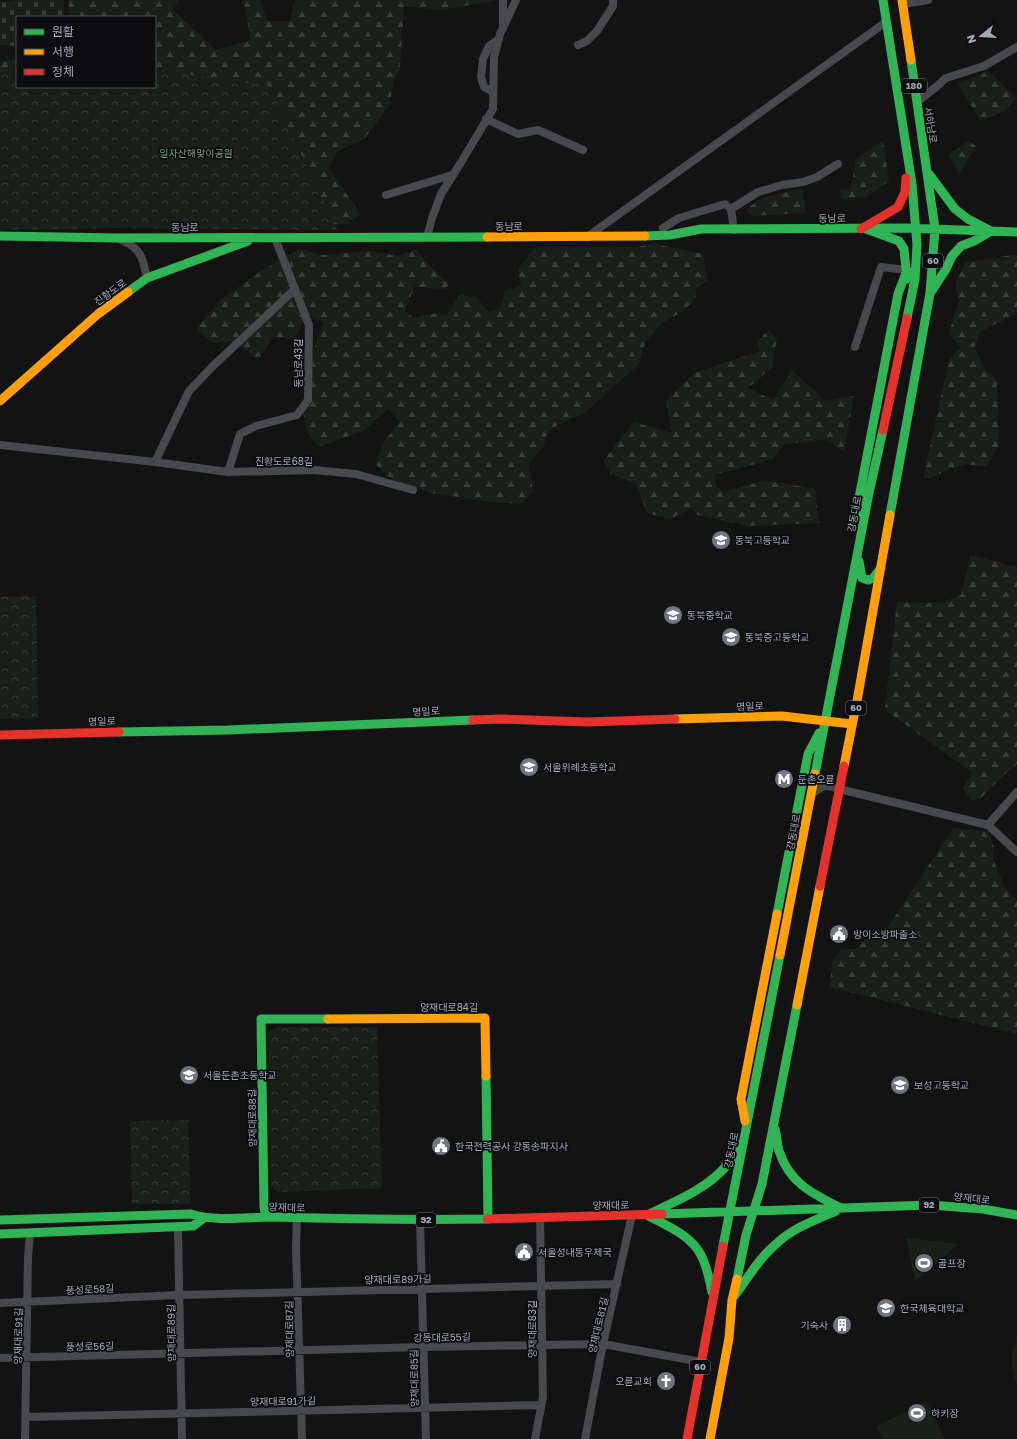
<svg xmlns="http://www.w3.org/2000/svg" width="1017" height="1439" viewBox="0 0 1017 1439" font-family="'Golos Text','Noto Sans KR',sans-serif">
<style>
.green{fill:#19201a}
.forest{fill:url(#forest-firs)}
.cemetery{fill:url(#cemetery-stones)}
.park{fill:url(#park-crowns)}
.lines{fill:none;stroke-linecap:round;stroke-linejoin:round}
.street{stroke:#47494c;stroke-width:8}
.fast{stroke:#30b455;stroke-width:9}
.slow{stroke:#ff9f0a;stroke-width:9}
.jam{stroke:#e5322d;stroke-width:9}
.labels{text-anchor:middle;stroke-width:3.5;stroke-linejoin:round;paint-order:stroke}
.shield{fill:#0d0d0f;stroke:#767b84;stroke-width:1}
.shield-label{font-size:9px;font-weight:bold;fill:#a3aab6}
.street-label{font-size:10px;fill:#a3aab6;stroke:#0d0d0f}
.park-label{font-size:10px;fill:#79a278;stroke:#0d0d0f}
.poi-label{font-size:10px;fill:#a3aab6;stroke:#0d0d0f;text-anchor:start}
</style>
<defs>
<pattern id="forest-firs" width="22" height="20" patternUnits="userSpaceOnUse"><rect width="22" height="20" fill="#19201a"/><path d="M5 1l3.5 6h-7zM16 11l3.5 6h-7z" fill="#373e39"/></pattern>
<pattern id="cemetery-stones" width="16" height="16" patternUnits="userSpaceOnUse"><rect width="16" height="16" fill="#19201a"/><path d="M2 7V4a2 2 0 0 1 4 0v3zM10 15v-3a2 2 0 0 1 4 0v3z" fill="#373e39"/></pattern>
<pattern id="park-crowns" width="20" height="18" patternUnits="userSpaceOnUse"><rect width="20" height="18" fill="#19201a"/><path d="M2 6a3 3 0 1 1 6 0M12 15a3 3 0 1 1 6 0" fill="none" stroke="#373e39"/></pattern>
</defs>
<rect width="100%" height="100%" fill="#131313"/>
<path class="green" d="M906,1238L959,1244L915,1281Z
M1017,1339V1384C1011,1369 1009,1354 1017,1339Z
M926,1401L945,1439H883L877,1426Z"/>
<path class="forest" d="M68,0H179L173,10L216,50L251,40L245,7L241,0H260L267,21H290L295,0H500L440,10L404,6L401,54L399,71L393,81L390,104L365,138L338,151L329,168L361,215L347,224L251,227L0,164V62L17,59V87H155V17H70Z
M988,71L1017,98L1005,111L981,121L958,84Z
M883,141L889,181L866,197L841,199L840,190L851,188L856,158Z
M969,141L976,146L959,174L949,154Z
M802,188L806,213L753,216L745,210L760,199Z
M655,244L703,254L708,281L696,288V298L682,312L662,323L645,342L639,364L586,412L557,425L546,435L544,446L529,463L533,492L520,504L493,502L431,493L391,479L375,464L385,440L400,422L388,409L363,431L319,447L308,433L303,412L312,393V364L315,345L324,322L309,315L293,339L272,337L258,360L234,341L213,343L197,329L218,302L261,271L299,249L321,255L371,251L398,256L417,249L424,260L449,284L445,289L426,288L415,286L405,311L413,318L437,313L447,315L460,294L477,298L488,311L500,308L505,291L521,286L518,269L535,247H635Z
M1017,254V313L980,332L975,346L983,367L997,380L999,445L986,467L965,464L929,478H923L949,360L961,347L949,333L959,301L955,284L965,263Z
M768,330L777,338L772,367L748,388L773,400L792,370L826,401L854,396L844,452L825,439L810,442L784,444L773,459L714,475L717,487L725,492L765,480L815,489L819,523L747,526L698,515L691,508L670,519L647,513L637,485L611,474L604,460L634,422L672,433L666,401L694,373L760,351L757,343Z
M970,555L1017,567V764L1004,775L981,798L971,801L963,787L973,773L885,710L897,602L941,603L961,595Z
M953,828L988,831L994,847V861L1004,886L1017,901V1034L830,987L832,961L842,949H856L874,931L888,927Z"/>
<path class="cemetery" d="M15,0H64V17H17V46L0,45V2L14,1Z"/>
<path class="park" d="M17,67V87H155V70L269,86L337,230L115,228L0,230V71Z
M36,596L38,718L0,719V597Z
M276,1027H377L382,1188L278,1192L271,1186L267,1033Z
M188,1120L191,1204H132L130,1121Z"/>
<g class="lines">
<path class="street" d="M903,4L928,0
M503,24V0
M578,45L587,41L597,31L613,6V0
M493,92L484,87L481,77L483,59L489,46L499,39
M917,102L936,87L946,78L984,66L1017,47
M486,119L518,134L538,130L583,150
M386,195L452,175
M731,209L758,192L782,185L803,182L817,177L838,164
M663,228L679,218L725,204L731,209L734,230
M427,237L432,218L441,194L460,164L493,109L494,57L500,34L516,0
M587,237L886,22
M119,239C140,247 143,257 147,278
M855,347L881,267L907,270
M0,445L155,462L228,472L314,470L356,474L413,490
M155,462L189,391L213,366L295,289
M228,472L240,434L256,426L297,415L308,400L309,325L275,238
M811,795C823,785 824,784 839,789L988,825L1017,792
M988,825L1017,852
M297,1218L296,1248L302,1439
M420,1220L426,1439
M178,1228L182,1439
M0,1303L180,1295L617,1284
M0,1358L423,1347L603,1344L701,1362
M26,1417L541,1405
M25,1439L28,1257L30,1233
M535,1439L543,1397L540,1217
M585,1439L603,1344L632,1215"/>
<path class="fast" d="M883,0L912,184L917,245L915,279L907,318
M929,174L955,209L968,219L991,231
M866,229L899,241L904,249L907,279
M0,236L117,238L487,237
M645,236L670,235L701,229L905,228L1017,232
M128,292L147,278L248,241
M931,292L946,269L952,256L961,246L974,241L991,231
M890,515L930,293L935,229L911,60
M855,519L898,294L907,270
M859,561L862,578L868,580L873,578L881,568
M119,732L228,730L473,720
M815,774L869,493L883,430
M777,914L808,754L819,733
M486,1076L488,1219
M775,1129C777,1136 777,1144 779,1151C789,1182 811,1193 839,1207
M651,1213C679,1200 708,1188 728,1164C733,1158 736,1151 739,1145
M662,1214L930,1205L983,1209L1017,1215
M647,1215C665,1225 686,1233 698,1250C706,1262 709,1278 712,1292
M266,1217L264,1207L261,1019H328
M0,1220L191,1214C217,1222 246,1217 273,1217C344,1219 416,1220 487,1219
M0,1234L193,1226L204,1218
M723,1246L780,955
M737,1279L746,1235L762,1184L797,1005
M735,1295C748,1278 759,1258 776,1244C793,1228 815,1220 836,1211"/>
<path class="slow" d="M902,0L911,60
M487,237L645,236
M0,401L98,314L128,292
M675,719L782,716L852,724
M844,766L857,701L890,515
M780,955L815,774
M797,1005L820,886
M328,1019L485,1018L486,1076
M745,1121L741,1099L777,914
M710,1439L729,1338L732,1300L737,1279"/>
<path class="jam" d="M861,229L898,207L905,192L906,178
M883,430L907,318
M473,720L500,719L587,722L675,719
M0,735L119,732
M820,886L844,766
M487,1219L662,1214
M687,1439L723,1246"/>
</g>
<defs>
<g id="school-disc" transform="scale(1)"><circle r="9.5" fill="#71757d" stroke="#0d0d0f"/><path d="M0-5L7-2L0 1L-7-2ZM-4 1L0 2.5L4 1V4Q0 6-4 4Z" fill="#fff"/></g>
<g id="metro-disc" transform="scale(1)"><circle r="9.5" fill="#71757d" stroke="#0d0d0f"/><path d="M-5.5 5V-5H-3L0 0L3-5H5.5V5H3V-.5L0 4L-3-.5V5Z" fill="#fff"/></g>
<g id="civic-disc" transform="scale(1)"><circle r="9.5" fill="#71757d" stroke="#0d0d0f"/><path d="M-.6-6.5H3V-4.5H.6V-3L4-1V1h2V6H-6V1h2V-1L-.6-3ZM-1.2 2.5V6h2.4V2.5Z" fill="#fff"/></g>
<g id="stadium-disc" transform="scale(1)"><circle r="9.5" fill="#71757d" stroke="#0d0d0f"/><path d="M0-5a6.5 5 0 1 0 0 10a6.5 5 0 1 0 0-10ZM-3.5-1.8h7v3.6h-7Z" fill="#fff"/></g>
<g id="university-disc" transform="scale(1)"><circle r="9.5" fill="#71757d" stroke="#0d0d0f"/><path d="M0-5L7-2L0 1L-7-2ZM-4 1L0 2.5L4 1V4Q0 6-4 4Z" fill="#fff"/></g>
<g id="building-disc" transform="scale(1)"><circle r="9.5" fill="#71757d" stroke="#0d0d0f"/><path d="M-4-6H4V6H1V3H-1V6H-4ZM-2.5-4.3h1.7v1.8h-1.7ZM.8-4.3h1.7v1.8H.8ZM-2.5-1h1.7V.8h-1.7ZM.8-1h1.7V.8H.8Z" fill="#fff"/></g>
<g id="church-disc" transform="scale(1)"><circle r="9.5" fill="#71757d" stroke="#0d0d0f"/><path d="M-1.2-6h2.4v3.5h3.3v2.4h-3.3V6h-2.4V-.1h-3.3v-2.4h3.3Z" fill="#fff"/></g>
</defs>
<g fill-rule="evenodd">
<use href="#school-disc" x="721" y="540"/>
<use href="#school-disc" x="673" y="615"/>
<use href="#school-disc" x="731" y="637"/>
<use href="#school-disc" x="529" y="767"/>
<use href="#metro-disc" x="784" y="779"/>
<use href="#civic-disc" x="839" y="934"/>
<use href="#school-disc" x="189" y="1075"/>
<use href="#school-disc" x="900" y="1085"/>
<use href="#civic-disc" x="441" y="1146"/>
<use href="#civic-disc" x="524" y="1252"/>
<use href="#stadium-disc" x="924" y="1263"/>
<use href="#university-disc" x="886" y="1308"/>
<use href="#building-disc" x="842" y="1325"/>
<use href="#church-disc" x="666" y="1381"/>
<use href="#stadium-disc" x="917" y="1413"/>
</g>
<g class="labels">
<g class="shield">
<rect x="901" y="79" width="26" height="14" rx="3"/>
<rect x="923" y="254" width="20" height="14" rx="3"/>
<rect x="846" y="701" width="20" height="14" rx="3"/>
<rect x="919" y="1198" width="20" height="14" rx="3"/>
<rect x="416" y="1213" width="20" height="14" rx="3"/>
<rect x="690" y="1360" width="20" height="14" rx="3"/>
</g>
<g class="shield-label">
<text x="914" y="89">180</text>
<text x="933" y="264">60</text>
<text x="856" y="711">60</text>
<text x="929" y="1208">92</text>
<text x="426" y="1223">92</text>
<text x="700" y="1370">60</text>
</g>
<g class="street-label">
<text transform="translate(931 125) rotate(81)" y="4">서하남로</text>
<text transform="translate(832 218) rotate(-1)" y="4">동남로</text>
<text x="509" y="230">동남로</text>
<text x="185" y="231">동남로</text>
<text transform="translate(110 292) rotate(-36)" y="4">진황도로</text>
<text transform="translate(298 363) rotate(-90)" y="4">동남로43길</text>
<text x="284" y="465">진황도로68길</text>
<text transform="translate(854 514) rotate(-79)" y="4">강동대로</text>
<text transform="translate(750 706) rotate(-2)" y="4">명일로</text>
<text transform="translate(426 711) rotate(-3)" y="4">명일로</text>
<text transform="translate(102 721) rotate(-2)" y="4">명일로</text>
<text transform="translate(793 832) rotate(-79)" y="4">강동대로</text>
<text x="449" y="1011">양재대로84길</text>
<text transform="translate(252 1118) rotate(-91)" y="4">양재대로88길</text>
<text transform="translate(731 1150) rotate(-79)" y="4">강동대로</text>
<text transform="translate(972 1198) rotate(6)" y="4">양재대로</text>
<text transform="translate(611 1205) rotate(-1)" y="4">양재대로</text>
<text transform="translate(287 1207) rotate(2)" y="4">양재대로</text>
<text transform="translate(398 1279) rotate(-1)" y="4">양재대로89가길</text>
<text transform="translate(90 1289) rotate(-3)" y="4">풍성로58길</text>
<text transform="translate(598 1325) rotate(-77)" y="4">양재대로81길</text>
<text transform="translate(289 1329) rotate(-91)" y="4">양재대로87길</text>
<text transform="translate(532 1329) rotate(-90)" y="4">양재대로83길</text>
<text transform="translate(171 1333) rotate(-91)" y="4">양재대로89길</text>
<text transform="translate(18 1336) rotate(-89)" y="4">양재대로91길</text>
<text transform="translate(442 1337) rotate(-1)" y="4">강동대로55길</text>
<text transform="translate(90 1346) rotate(-1)" y="4">풍성로56길</text>
<text transform="translate(414 1378) rotate(-91)" y="4">양재대로85길</text>
<text transform="translate(283 1401) rotate(-1)" y="4">양재대로91가길</text>
</g>
<g class="park-label">
<text x="196" y="157">일자산해맞이공원</text>
</g>
<g class="poi-label">
<text x="735" y="544">동북고등학교</text>
<text x="687" y="619">동북중학교</text>
<text x="745" y="641">동북중고등학교</text>
<text x="543" y="771">서울위례초등학교</text>
<text x="798" y="783">둔촌오륜</text>
<text x="853" y="938">방이소방파출소</text>
<text x="203" y="1079">서울둔촌초등학교</text>
<text x="914" y="1089">보성고등학교</text>
<text x="455" y="1150">한국전력공사 강동송파지사</text>
<text x="538" y="1256">서울성내동우체국</text>
<text x="938" y="1267">골프장</text>
<text x="900" y="1312">한국체육대학교</text>
<text x="828" y="1329" text-anchor="end">기숙사</text>
<text x="652" y="1385" text-anchor="end">오륜교회</text>
<text x="931" y="1417">하키장</text>
</g>
</g>
<rect x="16" y="16" width="140" height="72" fill="#0d0d0f" stroke="#494c52"/>
<rect x="24" y="29" width="20" height="6" fill="#30b455" stroke="#494c52"/>
<text x="52" y="36" font-size="12" fill="#a3aab6">원활</text>
<rect x="24" y="49" width="20" height="6" fill="#ff9f0a" stroke="#494c52"/>
<text x="52" y="56" font-size="12" fill="#a3aab6">서행</text>
<rect x="24" y="69" width="20" height="6" fill="#e5322d" stroke="#494c52"/>
<text x="52" y="76" font-size="12" fill="#a3aab6">정체</text>
<g transform="translate(981 36) rotate(252)" stroke="#0d0d0f" stroke-width="3" paint-order="stroke">
<path d="M0-3L7 15L0 10L-7 15Z" fill="#a3aab6"/>
<text y="-6" font-size="11" font-weight="bold" text-anchor="middle" fill="#a3aab6">N</text>
</g>
</svg>
